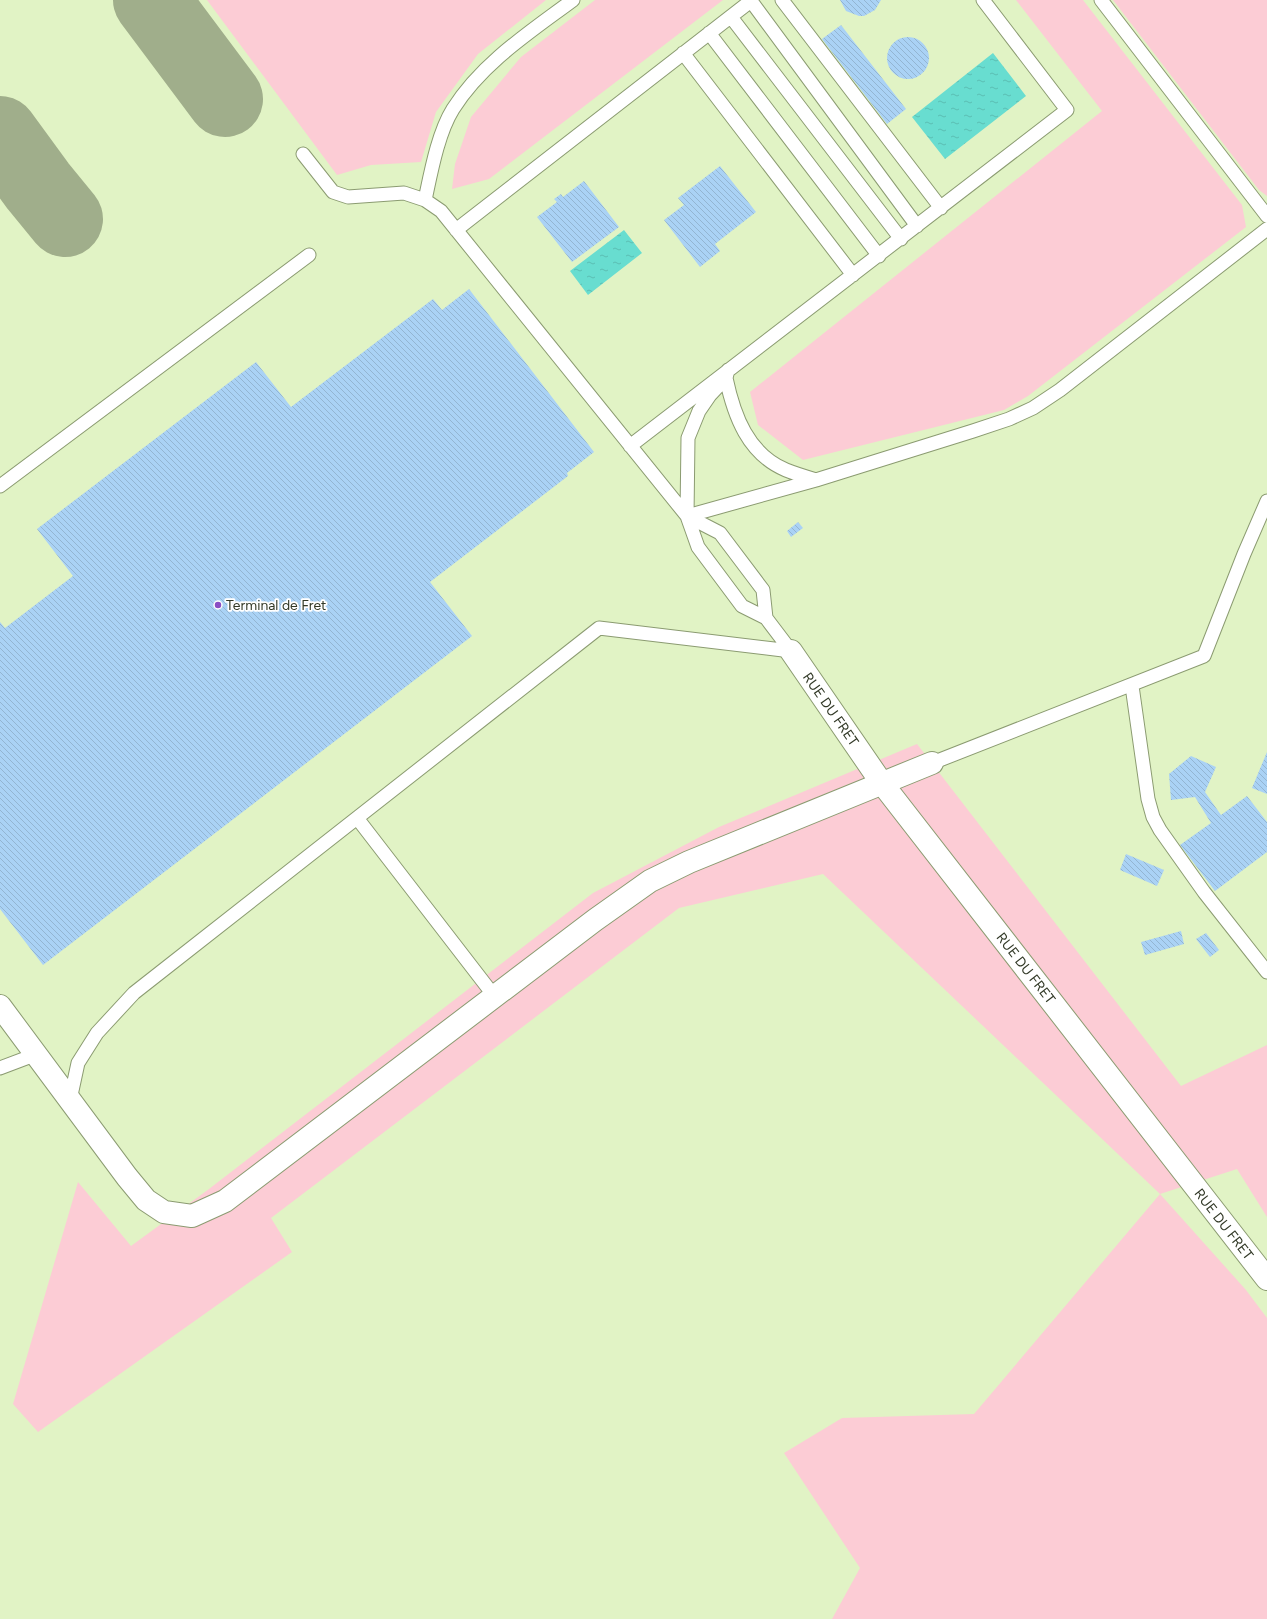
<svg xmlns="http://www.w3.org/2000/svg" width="1267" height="1619" viewBox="0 0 1267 1619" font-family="Figtree,sans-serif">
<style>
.green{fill:#fcccd5}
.water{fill:url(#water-ripples)}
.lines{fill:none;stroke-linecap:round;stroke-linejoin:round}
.taxiway{stroke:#a0ae8b;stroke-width:76}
.building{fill:url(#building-back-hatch)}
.service-casing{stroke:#8b9b71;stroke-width:15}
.minor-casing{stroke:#8b9b71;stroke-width:24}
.service{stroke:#fff;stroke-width:13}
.minor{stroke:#fff;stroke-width:22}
.poi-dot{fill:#8b4dc3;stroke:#fff;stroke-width:1.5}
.labels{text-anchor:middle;stroke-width:3.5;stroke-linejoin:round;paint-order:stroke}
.poi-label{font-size:14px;fill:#323927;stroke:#fff;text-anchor:start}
.street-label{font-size:14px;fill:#323927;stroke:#fff}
</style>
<defs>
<pattern id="water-ripples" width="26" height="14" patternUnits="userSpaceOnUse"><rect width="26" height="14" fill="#68ddd0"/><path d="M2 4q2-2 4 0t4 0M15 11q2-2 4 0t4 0" fill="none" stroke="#5bbeb3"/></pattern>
<pattern id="building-back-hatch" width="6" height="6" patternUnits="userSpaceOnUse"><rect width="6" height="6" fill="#aad2f5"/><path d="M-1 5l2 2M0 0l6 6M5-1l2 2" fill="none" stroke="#93b5d2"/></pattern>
</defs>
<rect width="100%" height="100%" fill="#e1f3c5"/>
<path class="green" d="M207,0H546L478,54L436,112L421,162L371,165L337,175Z
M595,0H723L489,179L452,189L455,164L471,117L521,57Z
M1016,0H1083L1242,205L1246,227L1028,396L1004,410L803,460L758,425L750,392L1102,111Z
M1113,0H1267V196L1259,190Z
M917,744L1181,1086L1267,1045V1217L1237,1169L1160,1194L1246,1290L1267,1318V1619H832L860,1568L784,1453L842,1418L974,1414L1160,1194L823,874L679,908L271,1218L292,1252L38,1432L13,1404L78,1182L131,1246L209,1189L593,893L719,827Z"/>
<path class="water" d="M993,53L1026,96L945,159L912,117Z
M624,230L642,253L588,295L570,271Z"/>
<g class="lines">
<path class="taxiway" d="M151,0L225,99
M0,134L38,186L65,219"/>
</g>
<path class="building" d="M840,0H881L875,10L864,16H859L846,11Z
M841,25L906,109L887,124L822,39Z
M887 58a21 21 0 1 1 42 0a21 21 0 1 1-42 0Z
M720,166L756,212L715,244L720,251L700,267L664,220L684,205L678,198Z
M584,181L619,227L572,262L537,217L557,202L554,199L561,194L563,197Z
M469,289L594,452L567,473L568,476L430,582L472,636L43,965L0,909V622L5,628L73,576L37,529L256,362L291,407L433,299L442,310Z
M798,522L803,528L791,537L787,531Z
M1267,752V794L1252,788Z
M1191,756L1216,767L1205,792L1221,815L1247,796L1267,822V852L1215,891L1180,845L1211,823L1195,797L1171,800L1169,774Z
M1126,854L1164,870L1157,886L1120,870Z
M1181,931L1184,944L1145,955L1141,942Z
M1206,933L1219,950L1210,957L1196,939Z"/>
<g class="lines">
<g class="service-casing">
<path id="service" d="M782,0L941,208
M1101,0L1267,216
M751,1L917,226
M731,17L901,239
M709,33L879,256
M683,53L853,275
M303,154L333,192L348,197L404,193L425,200L441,211L687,516L720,533L763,590L766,618L742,606L698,547L687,516L688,438L699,411L710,395L726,378L728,370
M425,200C431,172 438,133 453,109C482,63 530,32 573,0
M456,230L752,0
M726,378C734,416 748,454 786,470C796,474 806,477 816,480
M630,446L1067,110L983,0
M0,486L309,255
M687,516L816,480L973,431L1009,419L1033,408L1060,390L1267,229
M766,618L791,651
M1132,686L1148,799L1153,817L1160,830L1204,892L1267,972
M932,763L1204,656L1244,554L1267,501
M357,818L495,997
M0,1068L37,1054
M70,1100L78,1063L97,1033L134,993L599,628L791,651"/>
</g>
<g class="minor-casing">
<path id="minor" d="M791,651L881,782L1267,1279
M0,1006L127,1177L146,1200L164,1212L192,1216L225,1201L595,920L650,881L689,862L932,763"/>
</g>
<use href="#service" class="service"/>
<use href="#minor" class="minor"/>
</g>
<circle class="poi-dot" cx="218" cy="605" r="4"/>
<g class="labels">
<g class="poi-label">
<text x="226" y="610">Terminal de Fret</text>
</g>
<g class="street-label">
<text transform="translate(831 709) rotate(55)" y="5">RUE DU FRET</text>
<text transform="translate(1026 968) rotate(52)" y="5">RUE DU FRET</text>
<text transform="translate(1224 1224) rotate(52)" y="5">RUE DU FRET</text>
</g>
</g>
</svg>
